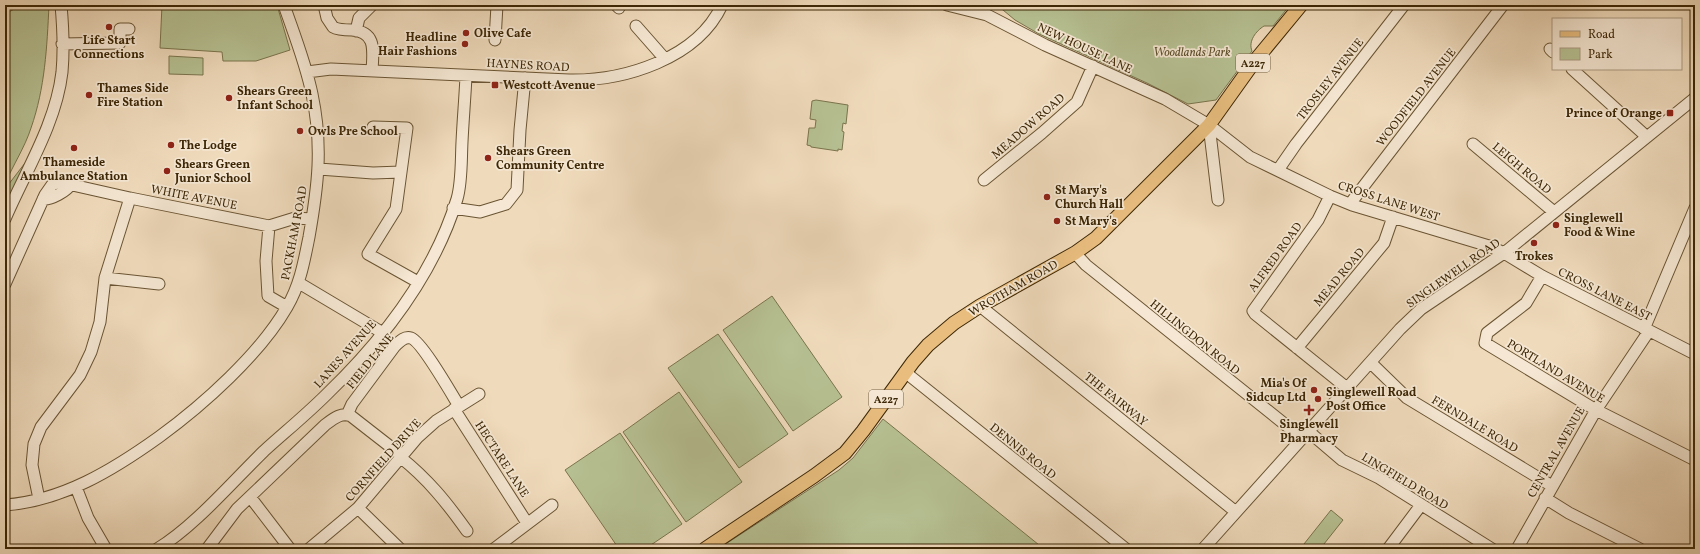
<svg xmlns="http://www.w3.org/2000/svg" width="1700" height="554" viewBox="0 0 1700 554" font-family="Vollkorn,serif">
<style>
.green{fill:#b6c092;stroke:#7a744c}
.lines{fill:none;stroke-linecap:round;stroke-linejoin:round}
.minor-casing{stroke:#6a5433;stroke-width:13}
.major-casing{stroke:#3d2706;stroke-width:15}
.minor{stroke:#f5e7d3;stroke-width:11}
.major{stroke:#e8bd7e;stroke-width:13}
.poi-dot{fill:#8f2418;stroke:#f5e7d3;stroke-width:1.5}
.labels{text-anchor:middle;stroke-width:3.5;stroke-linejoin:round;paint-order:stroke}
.shield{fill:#f5e7d3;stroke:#746144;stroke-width:1}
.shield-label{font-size:11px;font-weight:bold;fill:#3d2706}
.poi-label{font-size:12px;font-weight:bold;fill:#3d2706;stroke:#f5e7d3;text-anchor:start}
.street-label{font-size:12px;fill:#3d2706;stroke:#f5e7d3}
.park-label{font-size:12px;font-style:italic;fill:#5b4d29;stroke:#f5e7d3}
</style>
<rect width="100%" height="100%" fill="#efdabb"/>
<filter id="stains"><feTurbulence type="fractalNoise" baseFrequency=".005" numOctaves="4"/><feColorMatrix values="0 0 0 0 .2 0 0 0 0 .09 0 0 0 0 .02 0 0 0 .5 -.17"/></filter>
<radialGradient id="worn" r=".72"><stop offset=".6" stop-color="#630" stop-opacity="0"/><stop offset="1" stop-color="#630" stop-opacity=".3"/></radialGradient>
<path class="green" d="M22,5H49C47,47 45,88 31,128C25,147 13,165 5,184V14Z
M162,5H277L290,50L256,61H223L222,52L160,48Z
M997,5H1290L1273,26H1264C1256,31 1248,41 1252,51L1216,100L1188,104L1147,83L1039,34L1015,20Z
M169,56L203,58V75L169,74Z
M816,100L848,105L846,124L843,123L842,131L844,132L842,150L838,149V151L811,147V146L807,145L809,128H815L816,120L810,119L812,101Z
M25,163H26L5,206V189Z
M772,296L842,397L793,431L723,330Z
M718,334L788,434L739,468L668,368Z
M679,392L742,482L686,522L623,432Z
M883,419L1044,549H718L839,470L853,458Z
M620,433L682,524L645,549H619L565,470Z
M1331,510L1343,520L1320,549H1300Z"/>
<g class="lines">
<g class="minor-casing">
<path id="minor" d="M324,5L327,18L333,27C338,30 345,30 352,30C377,32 373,51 372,71
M616,5L619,8
M947,5L987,15L1045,45L1165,99L1209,125L1250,157L1330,196L1352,205L1489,246L1504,253L1542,276L1695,354
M636,26L665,59
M356,31L359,18L372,5
M495,40L497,5
M62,44L120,43V29H129
M1550,49L1553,52
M1572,69L1647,137
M307,72L331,69L569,80C624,81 697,59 722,5
M1209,125L1218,200
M373,127L407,128L396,209L368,254L418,282
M1473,144L1554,212
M319,169L373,173L401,172
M1278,170L1296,144L1404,5
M984,180L1042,133L1077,102L1093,66
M1330,196L1318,220L1253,311L1255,314L1347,388
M43,199C51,200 67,191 71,184
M1352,205L1353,200L1503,5
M453,208L480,212L506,204L517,190L520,130L525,78
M5,219C25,172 56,124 62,72C64,50 63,27 61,5
M269,226L266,261L268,296L287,307
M1075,253L1086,265L1302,438
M1542,276L1526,303L1487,333L1485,343L1596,410L1695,460
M105,278L159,284
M299,283L383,333
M5,284L45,195L52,185L59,182L130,198L269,226L295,218L312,219
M980,306L1236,512
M1644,329L1695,208
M1297,348L1384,243L1393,217
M1371,363L1407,398L1552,486
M905,372L1126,549
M454,409L527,523
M347,415L352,404L395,346C399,342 404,336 411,338C422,342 451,393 459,406
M1308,431L1342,460L1379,478L1492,549
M400,457C428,479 447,503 467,531
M76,487L88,518L106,549
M251,498L290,549
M1545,498L1569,513L1640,549
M39,499L32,465L34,444L41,427L80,375L91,352L100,322L105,278L130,198
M5,505C62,501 113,470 159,437C203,405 260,354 287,307C300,285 304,262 309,237C318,186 323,146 312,94C306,64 294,34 284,5
M358,508L400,549
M157,549C194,527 233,481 264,451C285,432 307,414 327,394C383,340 434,274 457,199C462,182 461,161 462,142C463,120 465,98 466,76
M207,549L237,509L325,425C333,419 341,412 351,416L401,455
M309,549L358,508L417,438L436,421L479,394
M494,549L552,505
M1203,549L1400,329L1421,309L1504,253L1695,98
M1388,549L1421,505
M1517,549L1596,410L1649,331"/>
</g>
<g class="major-casing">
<path id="major" d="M705,549L814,476L845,453L863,431L913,362L928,345L954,323L980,306L1075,253L1096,238L1209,125L1254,62L1301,5"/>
</g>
<use href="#minor" class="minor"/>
<use href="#major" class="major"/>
</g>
<g class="poi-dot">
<circle cx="109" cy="27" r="4"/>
<circle cx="466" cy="33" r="4"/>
<circle cx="465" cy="44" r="4"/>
<rect x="491" y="81" width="8" height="8" rx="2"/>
<circle cx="89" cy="95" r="4"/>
<circle cx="229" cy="98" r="4"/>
<rect x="1666" y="109" width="8" height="8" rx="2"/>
<circle cx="300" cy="131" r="4"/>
<circle cx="171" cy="145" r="4"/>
<circle cx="74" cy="148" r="4"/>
<circle cx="488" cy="158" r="4"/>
<circle cx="167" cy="171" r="4"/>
<circle cx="1047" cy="197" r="4"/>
<circle cx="1057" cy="221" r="4"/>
<circle cx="1556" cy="225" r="4"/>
<circle cx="1534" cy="243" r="4"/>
<circle cx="1314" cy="390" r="4"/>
<circle cx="1318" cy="399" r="4"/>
<path d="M1307 404h4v4h4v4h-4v4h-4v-4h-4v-4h4z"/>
</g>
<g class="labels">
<g class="shield">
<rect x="1236" y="54" width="34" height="18" rx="3"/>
<rect x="869" y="390" width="34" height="18" rx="3"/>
</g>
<g class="shield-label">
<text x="1253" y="67">A227</text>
<text x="886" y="403">A227</text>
</g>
<g class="poi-label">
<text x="474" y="37">Olive Cafe</text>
<text x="457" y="41" text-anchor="end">Headline<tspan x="457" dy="14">Hair Fashions</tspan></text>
<text x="109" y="44" text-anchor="middle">Life Start<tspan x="109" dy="14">Connections</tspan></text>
<text x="503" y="89">Westcott Avenue</text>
<text x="97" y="92">Thames Side<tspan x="97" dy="14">Fire Station</tspan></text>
<text x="237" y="95">Shears Green<tspan x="237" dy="14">Infant School</tspan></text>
<text x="1662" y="117" text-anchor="end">Prince of Orange</text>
<text x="308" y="135">Owls Pre School</text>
<text x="179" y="149">The Lodge</text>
<text x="496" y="155">Shears Green<tspan x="496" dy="14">Community Centre</tspan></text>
<text x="74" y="166" text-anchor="middle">Thameside<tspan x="74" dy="14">Ambulance Station</tspan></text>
<text x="175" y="168">Shears Green<tspan x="175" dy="14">Junior School</tspan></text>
<text x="1055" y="194">St Mary's<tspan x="1055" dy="14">Church Hall</tspan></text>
<text x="1564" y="222">Singlewell<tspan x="1564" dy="14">Food &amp; Wine</tspan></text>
<text x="1065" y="225">St Mary's</text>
<text x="1534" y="260" text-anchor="middle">Trokes</text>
<text x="1306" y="387" text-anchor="end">Mia's Of<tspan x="1306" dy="14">Sidcup Ltd</tspan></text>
<text x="1326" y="396">Singlewell Road<tspan x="1326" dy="14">Post Office</tspan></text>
<text x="1309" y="428" text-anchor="middle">Singlewell<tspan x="1309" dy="14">Pharmacy</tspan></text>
</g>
<g class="street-label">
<text transform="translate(1085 48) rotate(25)" y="4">NEW HOUSE LANE</text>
<text transform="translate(528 65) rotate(3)" y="4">HAYNES ROAD</text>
<text transform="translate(1330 79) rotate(-52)" y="4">TROSLEY AVENUE</text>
<text transform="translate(1416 97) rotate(-52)" y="4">WOODFIELD AVENUE</text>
<text transform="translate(1028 126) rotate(-41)" y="4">MEADOW ROAD</text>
<text transform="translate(1522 168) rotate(40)" y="4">LEIGH ROAD</text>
<text transform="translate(194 197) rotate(11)" y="4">WHITE AVENUE</text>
<text transform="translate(1389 201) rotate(18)" y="4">CROSS LANE WEST</text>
<text transform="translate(294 233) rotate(-79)" y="4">PACKHAM ROAD</text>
<text transform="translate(1275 257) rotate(-54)" y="4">ALFRED ROAD</text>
<text transform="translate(1453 273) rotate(-35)" y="4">SINGLEWELL ROAD</text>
<text transform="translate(1339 277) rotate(-50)" y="4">MEAD ROAD</text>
<text transform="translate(1013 288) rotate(-30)" y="4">WROTHAM ROAD</text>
<text transform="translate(1605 294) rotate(27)" y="4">CROSS LANE EAST</text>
<text transform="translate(1195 337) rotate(39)" y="4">HILLINGDON ROAD</text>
<text transform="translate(345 354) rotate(-48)" y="4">LANES AVENUE</text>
<text transform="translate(370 361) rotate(-51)" y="4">FIELD LANE</text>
<text transform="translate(1556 371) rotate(31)" y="4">PORTLAND AVENUE</text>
<text transform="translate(1116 399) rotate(39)" y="4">THE FAIRWAY</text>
<text transform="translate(1475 424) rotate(31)" y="4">FERNDALE ROAD</text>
<text transform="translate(1023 451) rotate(39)" y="4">DENNIS ROAD</text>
<text transform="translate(1556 452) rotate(-60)" y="4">CENTRAL AVENUE</text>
<text transform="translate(502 459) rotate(57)" y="4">HECTARE LANE</text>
<text transform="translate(383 460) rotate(-48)" y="4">CORNFIELD DRIVE</text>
<text transform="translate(1405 481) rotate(31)" y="4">LINGFIELD ROAD</text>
</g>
<g class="park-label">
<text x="1192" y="56">Woodlands Park</text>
</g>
</g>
<rect width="1700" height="554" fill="none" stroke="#efdabb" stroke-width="20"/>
<rect x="6" y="6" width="1688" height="542" fill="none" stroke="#3d2706" stroke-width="2"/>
<rect x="10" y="10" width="1680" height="534" fill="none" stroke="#3d2706"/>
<rect x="1552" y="18" width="130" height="52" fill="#f5e7d3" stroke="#ab9a81"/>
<rect x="1560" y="31" width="20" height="6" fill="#e8bd7e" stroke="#ab9a81"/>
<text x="1588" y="38" font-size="12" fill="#3d2706">Road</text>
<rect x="1560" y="48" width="20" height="12" fill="#b6c092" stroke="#ab9a81"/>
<text x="1588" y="58" font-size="12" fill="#3d2706">Park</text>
<rect width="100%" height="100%" filter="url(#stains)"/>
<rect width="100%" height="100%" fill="url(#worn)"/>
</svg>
